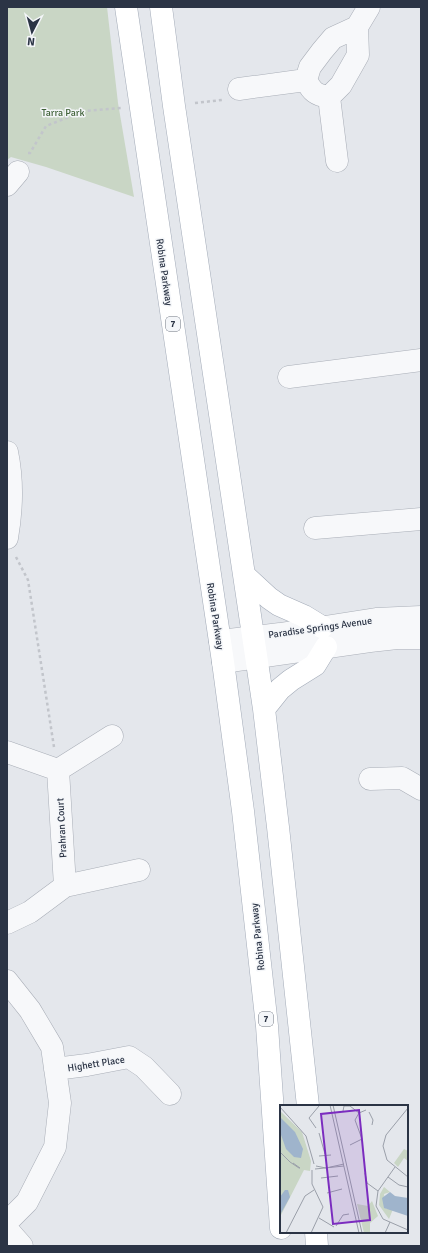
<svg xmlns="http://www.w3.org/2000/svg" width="428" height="1253" viewBox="0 0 428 1253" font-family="Signika,sans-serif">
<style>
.green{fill:#c9d6c5}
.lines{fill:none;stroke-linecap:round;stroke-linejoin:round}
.minor-casing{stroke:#a9aeb7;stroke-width:23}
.major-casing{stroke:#a3abb8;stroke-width:23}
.path{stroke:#c2c5cb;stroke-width:2.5;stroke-dasharray:3 3;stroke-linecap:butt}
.minor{stroke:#f7f8fa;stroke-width:22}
.major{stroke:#fff;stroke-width:22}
.labels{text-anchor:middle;stroke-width:3;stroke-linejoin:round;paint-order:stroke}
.shield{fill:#f4f6f9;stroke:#676e7b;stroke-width:1}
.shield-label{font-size:9px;font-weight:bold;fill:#2b3445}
.park-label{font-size:10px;fill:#3f6138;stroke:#f4f6f9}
.street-label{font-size:10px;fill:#2b3445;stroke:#f4f6f9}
.inset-road{fill:none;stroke:#9a9fa9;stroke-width:1}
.view{fill:#7b2cbf;fill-opacity:0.15;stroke:#7b2cbf;stroke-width:2}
.inset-edge{fill:none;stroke:#2b3445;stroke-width:2}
</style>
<rect width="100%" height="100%" fill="#e4e7ec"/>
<path class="green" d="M7,7H107L118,103L134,197L46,167L11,157L7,160Z"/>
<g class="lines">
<g class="minor-casing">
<path id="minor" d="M239,89L306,80
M329,97C316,95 312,92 306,80L310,67L322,51L333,38L357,27L369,7
M329,97L341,85L358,55L357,27
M329,97L337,161
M7,185L18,172
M289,377L421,360
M7,452C13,481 12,509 7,538
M315,528L421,519
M220,641L280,634L376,619L421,617
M223,662L370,641L397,638H421
M7,752L58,770L112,736
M58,770L65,886
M370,779L402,778L421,789
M7,923L30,912L65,886L139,870
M7,981L30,1010L52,1047L60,1103L55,1147L27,1202L7,1222
M55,1069L87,1065L129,1057L144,1067L170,1094
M7,1229L22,1246"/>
</g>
<g class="major-casing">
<path id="major" d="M126,7L223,662L243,811L267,1026L281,1228
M161,7L174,106L264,709L278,827L308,1106
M244,575L269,598L279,605L304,616L322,627
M264,709L280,689L291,680L315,665L326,647
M316,1232L317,1246"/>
</g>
<path class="path" d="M195,103L222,100
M28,153H30L46,126L84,111L121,108
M16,557L28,580L54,747"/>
<use href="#minor" class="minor"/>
<use href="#major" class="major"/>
</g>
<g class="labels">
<g class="shield">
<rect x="166" y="317" width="14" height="14" rx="3"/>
<rect x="259" y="1012" width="14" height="14" rx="3"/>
</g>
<g class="shield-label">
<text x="173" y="327">7</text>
<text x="266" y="1022">7</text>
</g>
<g class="park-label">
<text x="63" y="116">Tarra Park</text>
</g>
<g class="street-label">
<text transform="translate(165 272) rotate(82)" y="4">Robina Parkway</text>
<text transform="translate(216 616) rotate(81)" y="4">Robina Parkway</text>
<text transform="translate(320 627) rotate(-8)" y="4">Paradise Springs Avenue</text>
<text transform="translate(61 828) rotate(-93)" y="4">Prahran Court</text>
<text transform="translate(257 937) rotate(-96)" y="4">Robina Parkway</text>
<text transform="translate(96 1063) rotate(-9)" y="4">Highett Place</text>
</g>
</g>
<g transform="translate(280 1105)">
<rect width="128" height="128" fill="#e4e7ec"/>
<path d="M0,6L22,27L31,56L30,66L24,65L0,112ZM124,44L128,46V56L124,53L118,62L114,58ZM104,82L110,87L104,89L106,104H113L109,114L99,100L100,89ZM92,96L98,111L90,118V128H84L77,99L88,101Z" fill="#c9d6c5"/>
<path d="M0,12L15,27L23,44L21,53L14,52L6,44L0,27ZM5,85H8L10,92L0,110V92ZM110,87L115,91L128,93V111L104,103L102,93Z" fill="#9fb4cc"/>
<path class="inset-road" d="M50,0L79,128M53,0L82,128M0,2L26,31L34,59M128,3L106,30L103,41L107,55L128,72M63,6L64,1H70L79,8M89,7L93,15L92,20M36,23L29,13L39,1M39,28L45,49M70,40L82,34L75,15L79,8L86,5M0,47L10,57L19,63H20L13,58M39,51L51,50M36,61L46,63L64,59M115,62L98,86L96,101L103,114L128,125M35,64L64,61M85,68L87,78L98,86M108,72L119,80L128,82M41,73L58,71M47,88L62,84M39,113L54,122M56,121L63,110L69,109M6,128L25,91L34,85M31,128L43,102L32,79V65M105,128L110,117"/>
<path class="view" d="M79,5L90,115L53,119L41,9Z"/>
<rect width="128" height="128" class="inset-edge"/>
</g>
<rect width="428" height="1253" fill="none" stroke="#2b3445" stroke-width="16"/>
<g transform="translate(32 32) rotate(186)" stroke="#f4f6f9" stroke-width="3" paint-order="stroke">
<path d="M0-3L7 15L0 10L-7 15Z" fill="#2b3445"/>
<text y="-6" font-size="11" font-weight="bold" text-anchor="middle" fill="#2b3445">N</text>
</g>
</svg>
